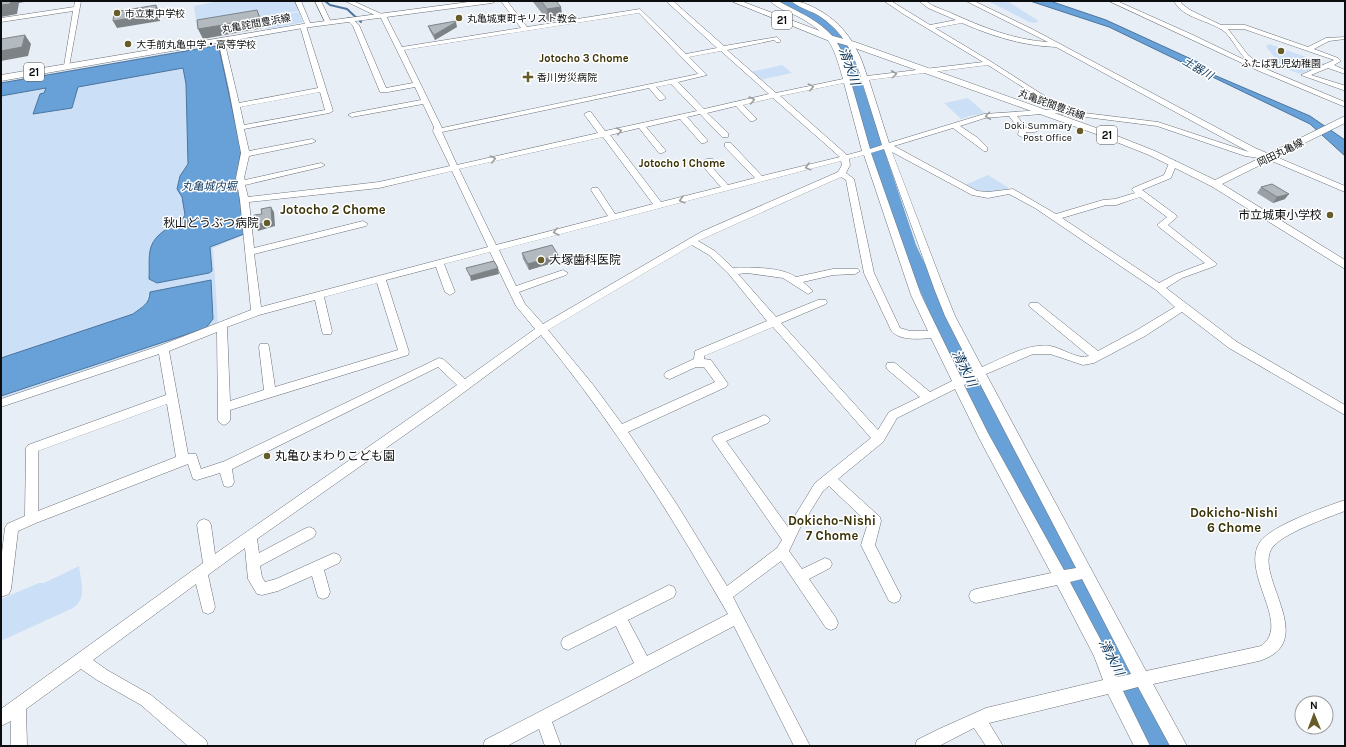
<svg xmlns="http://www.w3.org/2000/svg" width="1346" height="747" viewBox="0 0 1346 747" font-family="Karla,'Noto Sans JP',sans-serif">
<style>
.green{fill:#cbe0f7}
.water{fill:#68a0d8;stroke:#4c749c}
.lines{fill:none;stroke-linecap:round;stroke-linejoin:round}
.stream{stroke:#4c749c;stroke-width:2}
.river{fill:#68a0d8;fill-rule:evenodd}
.minor-casing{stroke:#6b7077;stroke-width:1}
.major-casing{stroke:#6b7077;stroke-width:1}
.minor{fill:#fff;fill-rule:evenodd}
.major{fill:#fff;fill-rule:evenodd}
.wall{fill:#999fa4}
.shaded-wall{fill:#7d8286}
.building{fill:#b2b9bf;stroke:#7d8286}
.oneway{stroke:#9d9e9f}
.poi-dot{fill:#655c29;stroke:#fff;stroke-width:1.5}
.labels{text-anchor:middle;stroke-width:3;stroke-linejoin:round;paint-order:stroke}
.far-poi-label{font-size:10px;fill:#0b0d0f;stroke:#fff;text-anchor:start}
.far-street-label{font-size:10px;fill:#0b0d0f;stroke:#fff}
.shield{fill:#fff;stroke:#545657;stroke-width:1}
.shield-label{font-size:11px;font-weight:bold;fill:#0b0d0f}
.far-neighbourhood-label{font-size:11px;font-weight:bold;fill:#3b3409;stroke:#fff}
.far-water-label{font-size:11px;font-style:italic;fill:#0a3358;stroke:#fff}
.poi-label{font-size:12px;fill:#0b0d0f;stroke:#fff;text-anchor:end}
.water-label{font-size:13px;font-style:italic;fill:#0a3358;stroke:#fff}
.neighbourhood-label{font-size:13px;font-weight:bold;fill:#3b3409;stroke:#fff}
</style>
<rect width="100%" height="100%" fill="#e8eef5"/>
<path class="green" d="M219,1H295L299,11L197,28L194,6Z
M988,1H1007L1039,21L1035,23L1029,22Z
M299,12L304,22L268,29L264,18Z
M1269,44L1326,64L1300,74L1258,59L1277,60L1267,48L1266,46Z
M215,45L220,48L241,150L237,176L244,235L213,248L218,325L1,399V82Z
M782,65L792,73L760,80L750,72Z
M968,98L985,113L970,116L961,119L944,103Z
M988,175L1009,188C993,195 979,193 965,185Z
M79,566C80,576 85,592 80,600C79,603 76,606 73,608L1,641V599L39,583H44Z"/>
<path class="water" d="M1030,1H1050L1106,20L1202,64L1214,75L1310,116L1345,140V156L1310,124L1109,27Z
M215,46L219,48L241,150L237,176L244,234L210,247L212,271L209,273L157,283L149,279C150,254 145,243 168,228C175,224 181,222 185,215L182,197L177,189L180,176L188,164L186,84L183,68L78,87L72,108L33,114L40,94L44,93L46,88L1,96V83Z
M211,280L213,319L206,328L1,396V358L133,314C142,307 150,304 150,292Z"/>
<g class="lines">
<path class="stream" d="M325,1L330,5L347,9L361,22"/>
<path class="river" d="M776,1H790L818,15L841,31L851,50L916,245L972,364L1024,460L1124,655L1173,746H1142L1104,675L1006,469L952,364L900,245L839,50L832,36L810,19L777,3Z"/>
<g class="minor-casing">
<path id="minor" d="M75,1H81L69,67L64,66L73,11L1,22V18L74,7Z
M295,1H301L311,25L306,26L333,111L329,113L244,129L249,151L312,139L316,141L312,143L249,156L244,178L245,180L321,163L325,165L321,167L245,185L248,197L379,182L450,166L433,131L434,127L423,104L352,117L348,115L352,113L421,100L415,87L388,92H380L353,26L347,20V18H351L359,25L386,88L413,83L381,18L345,1H353L386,16L402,47L521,28L501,1H507L527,27L640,9L686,54L717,48L666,1H673L724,46L777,37L781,41L780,42H776L774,40L727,50L776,93L843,79C833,44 830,34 797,16C788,12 777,8 770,1H778C800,13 829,24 840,48C845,57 847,68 850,78L861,77C852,49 841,29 816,14C808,10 798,7 791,1C800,1 807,4 815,8C844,23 858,46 867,76L983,62L905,15L884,1H891L930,25L956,20L928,8L919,1H926C933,7 942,9 951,13C982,27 1014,40 1048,42L966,1H974L1032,29L1255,148L1345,186V192L1267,159L1245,156L1157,126L1054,113L1017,116L1026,128H1035L1039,130L1035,132H1026L1025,137H1022L1018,135L1019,129L1009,116L985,118L960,126L978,138L987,147V151H984L953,128L894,146L977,191L988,192L1013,189L1056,214L1103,200L1115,199L1135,193L1132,190L1133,188L1164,175L1170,161H1176L1177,163L1171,178L1142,190L1176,215L1177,217L1168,225L1217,264L1215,266L1182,278L1166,288L1237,342L1345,405V415L1229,348L1182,312L1145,336L1094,363L1083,365L1050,354H1033L986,374L1146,671L1261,646C1264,643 1268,640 1269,637C1281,613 1242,569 1260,542C1272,525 1325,507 1345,500V511C1329,517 1281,534 1272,548C1253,576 1321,642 1259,661L1153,684L1187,746H1170L1138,687L1123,691L1150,746H1134L1108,694L989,723L1003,746H986L974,728L939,746H915L917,740L939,729L986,708L1103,680L1094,656L1057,585L976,603L971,601L969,596L971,591L976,589L1051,573L979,438L955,389L897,418L883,442L838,479L880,517L881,521L875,545L901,596L899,601L894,603L889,601L861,545L868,523L829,486L823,491L800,528L789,551L802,569L825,558L830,560L832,564L830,568L809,579L836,618L838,623L836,628L831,630L826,628L781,561L733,597L810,746H794L734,626L552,722L561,746H545L539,729L507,746H483L485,740L634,663L616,626L568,650L563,648L561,643L563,638L669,585L674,587L676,592L674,597L628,620L647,656L728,614C716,593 703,572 691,551C646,476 597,403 541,335L440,410L257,539L259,553L304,529L309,527L314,529L316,533L314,537L260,566L262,577L265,582L276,579L334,553L339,555L341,559L339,563L324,570L330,592L328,597L323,599L318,597L312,576L278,591L262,595L257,594L248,579L245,548L208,575L215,607L213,612L208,614L203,612L196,584L93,660L107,670L151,695L206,740L208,746H188L141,705L97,680L81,669L26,709L27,746H11V721L1,726V709L203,563L197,525L199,521L204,519L209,521L211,525L215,554L457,385L438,367L232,469L234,482L232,486L228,487L224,486L220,473L197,480L193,479L188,464L36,523L18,531L11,589L9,594L1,597V560L5,528L7,524L25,516L26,448L28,445L166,395L159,354L1,407V399L159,346L251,310L240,200L236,178L241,153L229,90L218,40L221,38L224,40L239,103L318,88L300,26L305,24ZM639,13L698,74L442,128L404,50ZM962,23C992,36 1023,46 1056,47L1249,152L1158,122L1068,111L990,61L935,28ZM721,51L769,94L704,109L678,82L707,75L689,57ZM988,65L1057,109L984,114L889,143L869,80ZM862,81L882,145L870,149L851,82ZM844,83L862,151L847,155L780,96ZM671,84L697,111L605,131L591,112H588L584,114L598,133L457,165L442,132L649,88L659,100H662L666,98L656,87ZM320,92L325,110L244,125L240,107ZM773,98L840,157L762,176L731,143H725V147L755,178L728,185L709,164L713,163V159H707L700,163L721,187L661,202L610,135L639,128L659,153H662L666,151L646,127L680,119L701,143H704L708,141L687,117L700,114L722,137H728V133L707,113L736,106L750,121H753L757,119L743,105ZM603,137L653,204L615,214L598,188H592L591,190L608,216L496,245L459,169ZM884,149L935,291L945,316L973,371L961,377L921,295L871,153ZM892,152L972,195L988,198L1009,194L1035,208L1156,290L1175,307L1137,330L1098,351L1038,303H1030L1029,305L1030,307L1089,356C1077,360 1063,348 1050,346C1027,343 1004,358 982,367L955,316L945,291ZM864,155L911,295L928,331H910L900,328L874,273L854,179L846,173L850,165L849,159ZM841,161L842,165L838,172L701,232L543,324L525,304L519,292L566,275L568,273L563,270L516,286L499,250ZM452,171L488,247L261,307L254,254L366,226L368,224L363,221L254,248L249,202L379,188ZM841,177L846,180L864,273L891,330C898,341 920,339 931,338L952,381L930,392L895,363H887L886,366L887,369L920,397L889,412L878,430L781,323L826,304L827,302L826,300H818L776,317L738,274L747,273L783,278L808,294L813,291L803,282L833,275L855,274L860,271L858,269H833L796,277C782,267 751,267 733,268L715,251L698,241ZM1140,197L1167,217L1157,225L1159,227L1205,263L1176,274L1159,283L1062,218L1106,205H1116ZM692,245L709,255L728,273L767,321L695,351L694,359L666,372L664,375L666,378L670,379L696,367H704L715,382L622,424L594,386L548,330ZM490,252L516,306L535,329L465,379L443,359L439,358L225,461L201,469L196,454H188L169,351L217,332L218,420L220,423L224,425L228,423L230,420V410L408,355L409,352L386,280L436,267L445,292L450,295L455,292L444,264ZM377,283L398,350L275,387L269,347L268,344H260L259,347L264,390L230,401L227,327L259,315L315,300L322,331L323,334H331L332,331L324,297ZM773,327L871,438L815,483L788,527L726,441L768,423L770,420L768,417L764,415L760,417L714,436L712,439L714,442L782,540L777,548L727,586L676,503L628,432L726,387L728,384L726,381L711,360L704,359V356ZM977,378L1076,568L1064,570L988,433L964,385ZM167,404L176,457L38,511V451ZM1082,579L1131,674L1117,677L1105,648L1070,582Z
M315,1H321L331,22L330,23L325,22Z
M1109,1H1117L1193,35L1249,62C1239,54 1234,41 1225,32C1210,20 1183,19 1174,1H1180L1182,4L1190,10L1221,25H1245L1308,47L1326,38L1345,37V39L1329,41L1314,49L1338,58L1341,61L1334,65L1345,70V74L1328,68L1311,75L1343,85H1345V90H1343L1301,75L1334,60L1244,29H1228L1248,55L1257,62L1254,64L1345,102V107L1259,71Z"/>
</g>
<g class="major-casing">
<path id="major" d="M476,1H496L492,3L303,28L1,81V75L303,24Z
M731,1H741L833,36L855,42L1102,130L1155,151L1215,180L1345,116V123L1222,184L1345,260V269L1211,186L1149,155L1096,134L849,46L827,40Z"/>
</g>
<use href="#minor" class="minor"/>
<use href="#major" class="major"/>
</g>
<path class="wall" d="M533,1H556L563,20L548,21L533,2Z
M428,26L457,27L435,40L430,31Z
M1261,187L1285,199L1273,203L1257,193Z
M522,253L558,255L559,261L529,270L523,259Z"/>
<path class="shaded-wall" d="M11,1H24V2L19,3L17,14L1,17V5Z
M156,5L160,12V21L117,28L113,21Z
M561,7L563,20L548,21L547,9Z
M257,10L261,19L263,28L203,39L198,29Z
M456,22L457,27L435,40L434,35Z
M25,35L31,44L28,56L1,61V51Z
M1289,194L1285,199L1273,203L1277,197Z
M271,207L274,212L275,226L258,231L255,225Z
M558,255L559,261L529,270L528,264Z
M498,268L499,274L471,281L470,276Z"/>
<path class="building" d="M1,1H11L10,4L1,5Z
M541,1H556L561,7L547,9Z
M156,5V14L113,21L114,12Z
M257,10L260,19L198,29L197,20Z
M456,21V22L434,35L428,26Z
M25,35L22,47L1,51V39Z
M1272,184L1289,194L1277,197L1261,187Z
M271,207L272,221L255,225L254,215L262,214L261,209Z
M552,245L558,255L528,264L522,253Z
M494,261L498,268L470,276L466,268Z"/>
<defs><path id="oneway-chevron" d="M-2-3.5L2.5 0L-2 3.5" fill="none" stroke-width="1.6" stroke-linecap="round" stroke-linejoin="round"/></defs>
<g class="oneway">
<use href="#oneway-chevron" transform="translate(894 74) rotate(-7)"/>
<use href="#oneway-chevron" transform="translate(811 87) rotate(-13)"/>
<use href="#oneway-chevron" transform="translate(752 100) rotate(-13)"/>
<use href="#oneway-chevron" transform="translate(988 116) rotate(173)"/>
<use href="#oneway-chevron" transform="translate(619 131) rotate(-13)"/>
<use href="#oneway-chevron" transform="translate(493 159) rotate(-13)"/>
<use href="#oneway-chevron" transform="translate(808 167) rotate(165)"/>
<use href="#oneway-chevron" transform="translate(682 200) rotate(165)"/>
<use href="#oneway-chevron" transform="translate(556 232) rotate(166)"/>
</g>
<g class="poi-dot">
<circle cx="117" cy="13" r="4"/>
<circle cx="459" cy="18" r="4"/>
<circle cx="128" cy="44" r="4"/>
<circle cx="1281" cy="51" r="4"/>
<path d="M526 71h4v4h4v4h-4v4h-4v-4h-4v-4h4z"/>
<circle cx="1080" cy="131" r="4"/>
<circle cx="1330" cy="215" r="4"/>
<circle cx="267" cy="223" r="4"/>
<circle cx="541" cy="260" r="4"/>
<circle cx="267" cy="456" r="4"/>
</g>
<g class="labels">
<g class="far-poi-label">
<text x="125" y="17">市立東中学校</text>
<text x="467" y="22">丸亀城東町キリスト教会</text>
<text x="136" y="48">大手前丸亀中学・高等学校</text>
<text x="1281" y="67" text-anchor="middle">ふたば乳児幼稚園</text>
<text x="537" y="81">香川労災病院</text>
<text x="1072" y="129" text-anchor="end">Doki Summary<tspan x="1072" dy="12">Post Office</tspan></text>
</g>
<g class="far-street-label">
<text transform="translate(256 23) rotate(-10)" y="4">丸亀詫間豊浜線</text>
<text transform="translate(1052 104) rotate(20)" y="4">丸亀詫間豊浜線</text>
<text transform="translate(1280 152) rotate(-26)" y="4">岡田丸亀線</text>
</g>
<g class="shield">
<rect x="772" y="11" width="20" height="18" rx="3"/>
<rect x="24" y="63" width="20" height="18" rx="3"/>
<rect x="1097" y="126" width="20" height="18" rx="3"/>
</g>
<g class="shield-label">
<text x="782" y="24">21</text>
<text x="34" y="76">21</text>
<text x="1107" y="139">21</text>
</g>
<g class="far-neighbourhood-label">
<text x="584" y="62">Jotocho 3 Chome</text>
<text x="682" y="167">Jotocho 1 Chome</text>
</g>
<g class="far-water-label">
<text transform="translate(1198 68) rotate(30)" y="4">土器川</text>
<text x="209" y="190">丸亀城内堀</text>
</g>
<g class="poi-label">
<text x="1322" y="219">市立城東小学校</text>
<text x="259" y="227">秋山どうぶつ病院</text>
<text x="549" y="264" text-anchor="start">大塚歯科医院</text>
<text x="275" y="460" text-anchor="start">丸亀ひまわりこども園</text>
</g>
<g class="water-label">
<text transform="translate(850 66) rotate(71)" y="5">清水川</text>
<text transform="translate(965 368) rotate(64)" y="5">清水川</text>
<text transform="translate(1112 657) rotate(63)" y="5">清水川</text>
</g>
<g class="neighbourhood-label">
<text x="333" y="214">Jotocho 2 Chome</text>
<text x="1234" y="517">Dokicho-Nishi<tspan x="1234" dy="15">6 Chome</tspan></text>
<text x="832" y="525">Dokicho-Nishi<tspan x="832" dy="15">7 Chome</tspan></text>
</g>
</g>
<rect width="1346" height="747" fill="none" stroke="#0b0d0f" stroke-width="4"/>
<g transform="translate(1314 715) rotate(359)"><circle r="19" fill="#ffffff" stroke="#9d9e9f"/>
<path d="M0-3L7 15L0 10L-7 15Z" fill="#655c29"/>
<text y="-6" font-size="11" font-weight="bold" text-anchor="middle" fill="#0b0d0f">N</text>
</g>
</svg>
